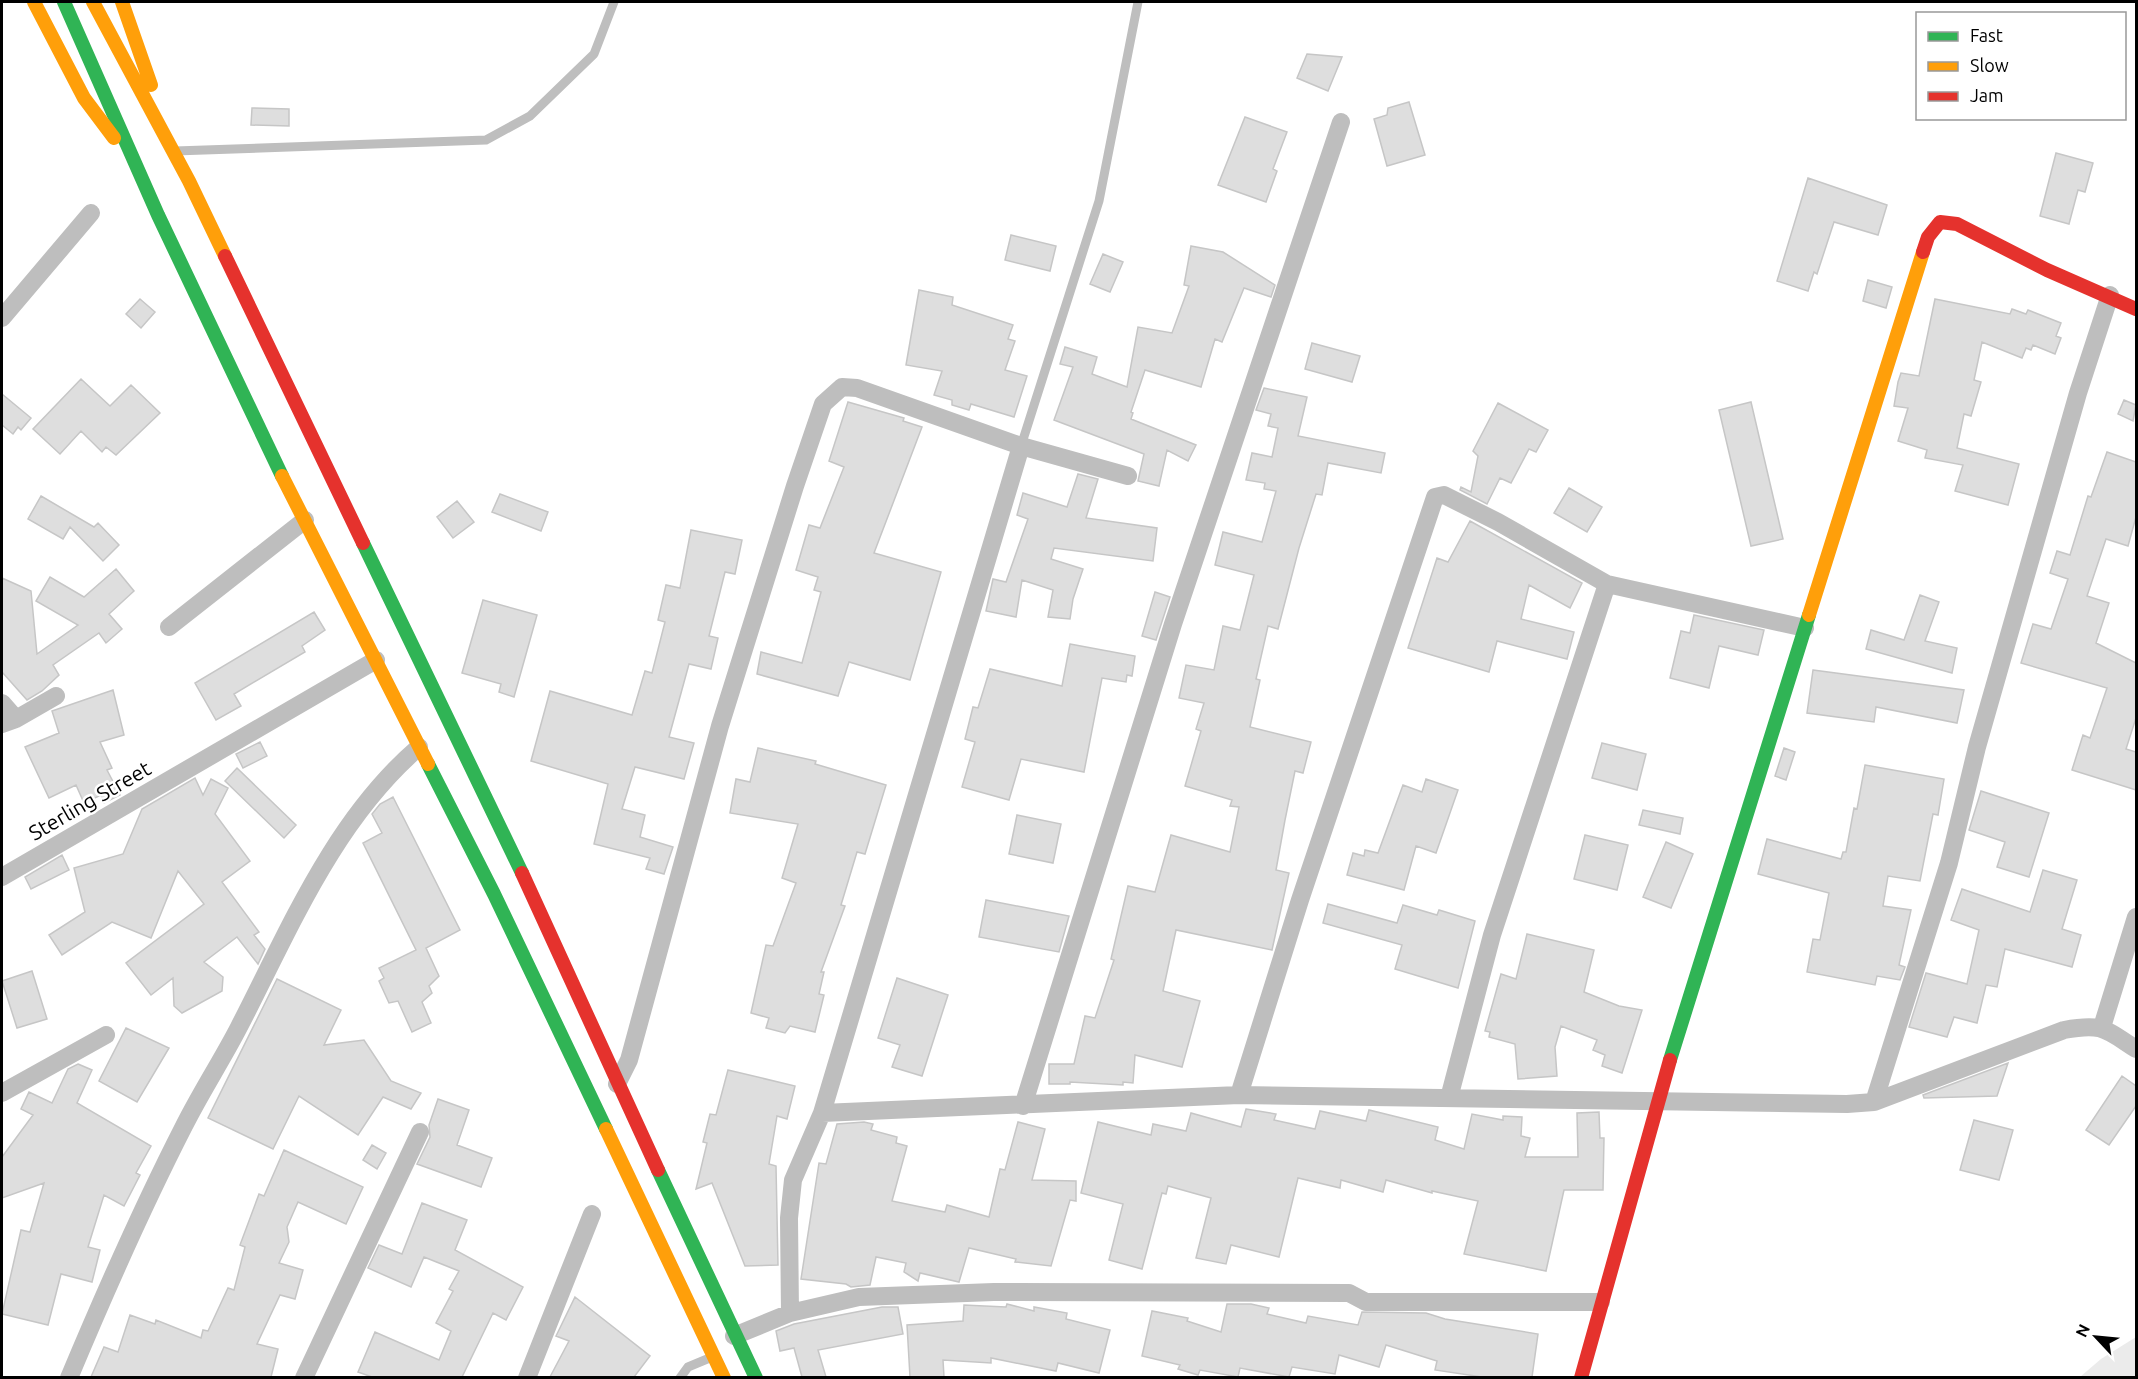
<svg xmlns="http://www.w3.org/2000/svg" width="2138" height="1379" viewBox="0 0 2138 1379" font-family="Ubuntu,sans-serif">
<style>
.green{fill:#ebebeb}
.building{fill:#dedede;stroke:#c6c6c6;stroke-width:1.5}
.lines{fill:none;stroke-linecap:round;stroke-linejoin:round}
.lane{stroke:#bebebe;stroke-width:9}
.street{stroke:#bebebe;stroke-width:18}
.fast{stroke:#30b455;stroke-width:14}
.slow{stroke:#ff9f0a;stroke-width:14}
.jam{stroke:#e5322d;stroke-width:14}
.labels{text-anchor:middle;stroke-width:5;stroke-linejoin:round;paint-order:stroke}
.street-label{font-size:21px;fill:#000;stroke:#fff}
</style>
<rect width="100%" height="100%" fill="#fff"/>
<path class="green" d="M2136,1337V1377H2080L2101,1359Z"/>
<path class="building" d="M1307,54L1342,57L1328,91L1297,78Z
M1409,102L1425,155L1387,166L1374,119L1387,115L1388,108Z
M252,108L289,109V126L251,125Z
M1245,117L1287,132L1273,169L1277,171L1266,202L1218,185Z
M2056,153L2093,163L2085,192L2078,190L2069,224L2040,216Z
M1808,178L1887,205L1878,235L1834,222L1817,274L1814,272L1808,291L1777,281Z
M1011,235L1056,246L1050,271L1005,260Z
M1191,246L1223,252L1275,285L1271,297L1244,288L1222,342L1215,339L1201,387L1145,370L1131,412L1133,413L1131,419L1196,445L1188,461L1167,450L1159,486L1138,481L1144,454L1054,420L1073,367L1060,364L1065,347L1097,357L1092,374L1127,387L1138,327L1172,333L1189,286L1184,285Z
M1103,254L1123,262L1110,292L1090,284Z
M1868,280L1892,287L1886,308L1863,301Z
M919,290L953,297L952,305L1013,325L1008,339L1015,341L1005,370L1027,376L1014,417L971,404L969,410L952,405V400L934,395L942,371L906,365Z
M140,299L155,312L141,328L126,314Z
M1935,299L2010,314L2012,309L2026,314L2028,310L2061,323L2056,336L2061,338L2055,354L2033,345L2031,350L2026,348L2022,358L1982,342L1974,380L1981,382L1971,416L1964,414L1957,448L2019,464L2008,505L1955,491L1963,465L1925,458L1927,450L1898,441L1908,408L1894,406L1898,382L1901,373L1919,376Z
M1312,343L1360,356L1352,382L1305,369Z
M81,379L110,406L131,385L160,413L116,455L106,447L102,452L81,431L60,454L33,429Z
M1264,388L1307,397L1298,436L1385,453L1381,473L1328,463L1322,495L1316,494L1299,548L1278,629L1268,626L1256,679L1260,680L1250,727L1311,742L1303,773L1295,771L1285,820L1276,870L1289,873L1272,950L1176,930L1163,991L1200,1001L1182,1067L1135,1055L1133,1083L1123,1082V1085L1070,1082V1084H1049V1064H1074L1085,1016L1095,1018L1114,960L1111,959L1128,886L1155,892L1171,835L1230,852L1239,807L1230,806L1232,800L1185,786L1201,731L1196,729L1204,703L1179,698L1186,665L1214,670L1223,626L1240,630L1254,575L1215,565L1223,532L1262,542L1276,491L1264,489L1265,483L1246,480L1252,453L1272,457L1278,428L1268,426L1271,414L1256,410Z
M2,394L31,418L21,430L18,427L13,434L2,425Z
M2124,400L2136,405L2133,421L2118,414Z
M848,402L904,418L903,421L922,427L874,553L941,572L910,680L849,662L838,696L757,674L761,652L802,663L821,592L814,590L818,577L796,570L809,525L820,528L844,467L829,461Z
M1751,402L1783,539L1751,546L1719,410Z
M1498,403L1548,430L1536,452L1529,449L1511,483L1500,478L1487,504L1460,490L1461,487L1471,492L1478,456L1473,451Z
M2107,452L2136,462V517L2128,546L2106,539L2087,596L2109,603L2096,643L2136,663V718L2126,749L2136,752V790L2072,770L2083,735L2090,738L2107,688L2021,663L2033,624L2051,629L2068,579L2050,573L2057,551L2070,555L2088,496L2091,497Z
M1078,474L1098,479L1086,518L1157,528L1153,561L1054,548L1051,559L1083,569L1073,599L1070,619L1048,617L1053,590L1022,580L1016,617L986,611L993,579L1006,582L1028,519L1017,515L1023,493L1067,507Z
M1569,488L1602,507L1587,532L1554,513Z
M500,494L548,512L541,531L492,512Z
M41,496L94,527L98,523L119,545L103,561L70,527L63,539L28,519Z
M457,501L474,522L453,538L437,517Z
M1470,521L1582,583L1570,608L1529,585L1521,619L1574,632L1567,659L1497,641L1489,672L1408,648L1437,558L1448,562Z
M691,530L742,540L735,574L725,572L709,636L718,638L711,669L689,664L669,737L694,743L684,779L635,767L622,809L645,815L640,837L673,847L664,874L646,869L650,858L594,844L608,784L531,761L550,691L632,715L645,671L652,673L665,622L658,620L666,585L680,588Z
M116,569L134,591L109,614L122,629L106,643L99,633L53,665L59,675L42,691L27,700L2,672V578L31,591L37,654L78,625L36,601L50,577L84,597Z
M1155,592L1170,597L1156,640L1142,636Z
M1920,595L1939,602L1925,641L1957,648L1952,673L1866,649L1871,630L1904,640Z
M483,600L537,615L514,697L499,692L501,684L462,673Z
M314,612L325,630L302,646L305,652L234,694L241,706L216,720L195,683Z
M1694,615L1764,630L1758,655L1719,646L1709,688L1670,678L1681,631L1690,633Z
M1070,644L1135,656L1132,676L1127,675L1126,682L1102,678L1084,772L1021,759L1009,800L962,787L975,742L965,739L973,707L978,708L990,669L1062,686Z
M1813,670L1964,690L1957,723L1876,707L1874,722L1807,713Z
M113,690L124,735L100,742L112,768L107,770L120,795L104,803L101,795L84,803L76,785L49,798L25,747L59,733L52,711Z
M260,742L267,756L243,768L236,754Z
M1602,743L1646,754L1637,790L1592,778Z
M758,748L816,761L815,764L886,785L865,854L857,852L841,905L845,906L821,972H824L819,994L824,995L815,1032L790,1026L785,1033L766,1028L769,1018L751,1013L766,945L773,946L796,883L782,878L798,824L730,813L736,779L750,782Z
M1784,748L1795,752L1786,780L1775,776Z
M1865,765L1944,779L1938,815L1933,814L1920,881L1888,876L1883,906L1911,910L1899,965L1905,967L1900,980L1877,976L1875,985L1807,972L1813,939L1820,940L1829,893L1758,874L1767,839L1841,859L1843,852H1846L1854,808L1857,809Z
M237,768L296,825L284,838L225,781Z
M195,778L203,795L211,779L228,788L215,814L250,861L222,882L259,932L254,935L265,949L258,964L237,937L204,962L223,977L222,991L182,1013L174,1006L173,978L151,995L126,963L204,904L178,871L151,938L112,922L62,955L49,935L85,912L74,868L123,854L142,809Z
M1426,779L1458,790L1436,853L1416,846L1404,890L1347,875L1353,853L1364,856L1365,850L1378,853L1403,785L1422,792Z
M1981,791L2049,813L2029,877L1997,867L2005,842L1969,830Z
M393,797L460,930L426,948L439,976L429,986L432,993L422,1002L431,1023L412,1032L398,1001L389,1003L379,981L384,978L379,968L416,950L363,843L382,833L372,814L380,804Z
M1643,810L1683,818L1680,834L1639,825Z
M1017,815L1061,824L1053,863L1009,854Z
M1585,835L1628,845L1617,890L1574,879Z
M1666,842L1693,854L1671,908L1643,897Z
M62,855L69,870L31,889L25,877Z
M2043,870L2077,880L2062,929L2081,935L2072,967L2005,949L1997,987L1986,985L1977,1023L1954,1017L1947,1037L1909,1027L1926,973L1967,984L1979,930L1951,920L1962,889L2030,912Z
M986,900L1069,916L1059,952L979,937Z
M1328,904L1397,923L1403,905L1437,915L1439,910L1475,921L1458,988L1395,969L1402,945L1323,923Z
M1527,934L1594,950L1584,992L1619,1006L1642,1010L1622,1073L1602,1066L1605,1055L1593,1050L1597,1040L1561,1026L1555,1047L1557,1076L1518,1079L1515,1044L1489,1037L1490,1032L1485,1031L1501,974L1516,979Z
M32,971L47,1019L17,1028L2,981Z
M897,978L948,995L922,1076L892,1067L900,1045L878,1038Z
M277,979L341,1010L324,1045L364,1040L391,1081L421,1093L411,1109L383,1097L358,1135L299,1096L273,1149L208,1118Z
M126,1028L169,1048L137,1102L99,1081Z
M2008,1063L1997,1096L1924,1098L1923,1095Z
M78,1064L92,1070L77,1103L151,1146L136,1173L140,1175L124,1206L104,1195L88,1247L100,1250L92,1282L61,1274L48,1325L2,1314L21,1230L30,1232L44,1183L2,1198V1157L33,1115L21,1109L29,1092L52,1103L68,1069Z
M728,1070L795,1086L787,1119L777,1116L769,1164L776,1166L778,1265L745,1266L712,1183L696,1189L707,1143L703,1142L710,1114L716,1115Z
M2122,1076L2136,1086V1106L2109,1145L2086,1130Z
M438,1099L469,1110L457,1145L492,1158L481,1187L417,1164L430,1137L429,1125Z
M1246,1109L1276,1114L1274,1120L1315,1129L1320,1111L1366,1121L1369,1110L1438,1127L1435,1140L1464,1149L1472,1114L1503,1120V1116L1522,1117L1521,1136L1530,1138L1525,1157H1578L1577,1113L1599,1112L1600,1138H1604L1603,1190H1564L1546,1271L1464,1254L1478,1201L1432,1191V1193L1386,1180L1383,1192L1341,1180L1340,1188L1298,1178L1279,1257L1231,1245L1226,1264L1196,1258L1211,1198L1168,1186L1166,1194L1162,1193L1142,1269L1109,1260L1123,1204L1081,1193L1098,1122L1151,1135L1153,1124L1186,1131L1191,1113L1241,1127Z
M1974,1120L2013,1130L1999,1180L1960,1170Z
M864,1122L873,1124L871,1130L897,1137L896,1143L907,1146L892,1201L945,1212L947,1205L989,1217L1000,1169L1005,1170L1018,1122L1045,1129L1032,1180L1076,1181V1201L1070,1200L1051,1266L1015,1262L1016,1259L969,1248L959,1282L920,1273L918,1281L904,1272L906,1263L876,1257L870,1285L851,1287L846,1284L801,1279L819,1163L826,1164L837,1124Z
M372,1145L386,1153L377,1169L363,1160Z
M284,1150L363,1187L346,1224L298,1202L287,1227L289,1242L279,1263L303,1270L295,1299L280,1295L257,1344L278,1349L271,1377H91L104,1347L118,1352L130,1315L155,1324L156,1320L201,1338L203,1330L208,1331L228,1288L234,1290L245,1247L240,1245L259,1194L264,1196Z
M422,1203L467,1220L455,1250L523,1287L506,1320L493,1313L462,1377H372L358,1372L375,1332L439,1360L451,1331L436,1323L453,1291L449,1289L459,1271L424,1257L411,1287L368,1268L379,1245L402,1254Z
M575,1297L650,1356L634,1377H550L569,1341L556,1336Z
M1007,1304L1034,1311V1307L1067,1313L1066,1319L1110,1330L1099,1373L1058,1363L1056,1371L991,1358V1363L943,1360L944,1377H910L907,1325L963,1321L964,1305L1006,1307Z
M1227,1304H1251L1269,1308L1267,1314L1306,1323L1308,1316L1358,1325L1362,1312L1426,1313L1445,1319L1538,1334L1532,1377H1482L1435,1370L1437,1361L1386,1345L1379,1367L1339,1355L1335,1374L1292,1367L1289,1377L1240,1368L1238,1377L1200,1370L1198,1375L1178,1369L1180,1365L1142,1356L1152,1311L1188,1318L1187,1321L1221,1332Z
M882,1307H898L903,1334L818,1350L826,1377H802L794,1348L780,1351L776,1331L794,1324Z"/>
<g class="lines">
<path class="lane" d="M175,151L486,140L530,116L594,54L614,2
M1021,446L1099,201L1138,2
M680,1378L688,1367L712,1357"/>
<path class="street" d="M2,318L91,213
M169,627L305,520
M2,703L16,719
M2,724L16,719L56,696
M2,877L376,660
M2102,1027L2136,917
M617,1084L629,1060L720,726L795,486L823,404L842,387L857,388L1021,446L1128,476
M2,1093L106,1035
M1239,1095L1300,900L1435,497L1444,495L1498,522L1607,584L1805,628
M1449,1098L1492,935L1607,584
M1874,1102L1949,863L1977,747L2078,393L2110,295
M1023,1106L1173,624L1341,122
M822,1113L1239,1095L1847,1104L1874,1102L2064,1030C2103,1023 2105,1029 2136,1049
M790,1313L789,1218L793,1180L822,1113L1021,446
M734,1336L790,1313L859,1297L994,1292L1349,1293L1366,1302H1601
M69,1378C105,1292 142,1208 184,1126C201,1092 222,1060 239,1027C290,928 334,820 419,747
M304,1378L420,1132
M527,1378L592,1214"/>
<path class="fast" d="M64,2L158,215L282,476
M363,543L522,873
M428,764L494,894L606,1129
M1670,1060L1809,615
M658,1170L756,1378"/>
<path class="slow" d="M34,2L84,98L114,138
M93,2L189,181L225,256
M122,2L151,85
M282,476L428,764
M1809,615L1923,252
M606,1129L724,1378"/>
<path class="jam" d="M1923,252L1928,237L1940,222L1957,224L2047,270L2136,309
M225,256L363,543
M522,873L658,1170
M1581,1378L1670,1060"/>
</g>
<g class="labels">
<g class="street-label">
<text transform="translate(90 801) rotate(-30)" y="7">Sterling Street</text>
</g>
</g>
<rect width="2138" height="1379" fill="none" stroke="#000000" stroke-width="6"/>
<rect x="1916" y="12" width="210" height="108" fill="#ffffff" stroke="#999999" stroke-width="1.5"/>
<rect x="1928" y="32" width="30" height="9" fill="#30b455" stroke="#999999" stroke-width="1.5"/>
<text x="1970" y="42" font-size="18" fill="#000000">Fast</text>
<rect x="1928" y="62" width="30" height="9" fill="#ff9f0a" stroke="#999999" stroke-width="1.5"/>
<text x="1970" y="72" font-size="18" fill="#000000">Slow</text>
<rect x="1928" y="92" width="30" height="9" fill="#e5322d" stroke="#999999" stroke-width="1.5"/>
<text x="1970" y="102" font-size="18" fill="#000000">Jam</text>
<g transform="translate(2096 1337) rotate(296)" stroke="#ffffff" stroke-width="4.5" paint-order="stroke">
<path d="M0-4.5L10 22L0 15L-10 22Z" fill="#000000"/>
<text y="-9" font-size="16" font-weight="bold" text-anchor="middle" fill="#000000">N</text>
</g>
</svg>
